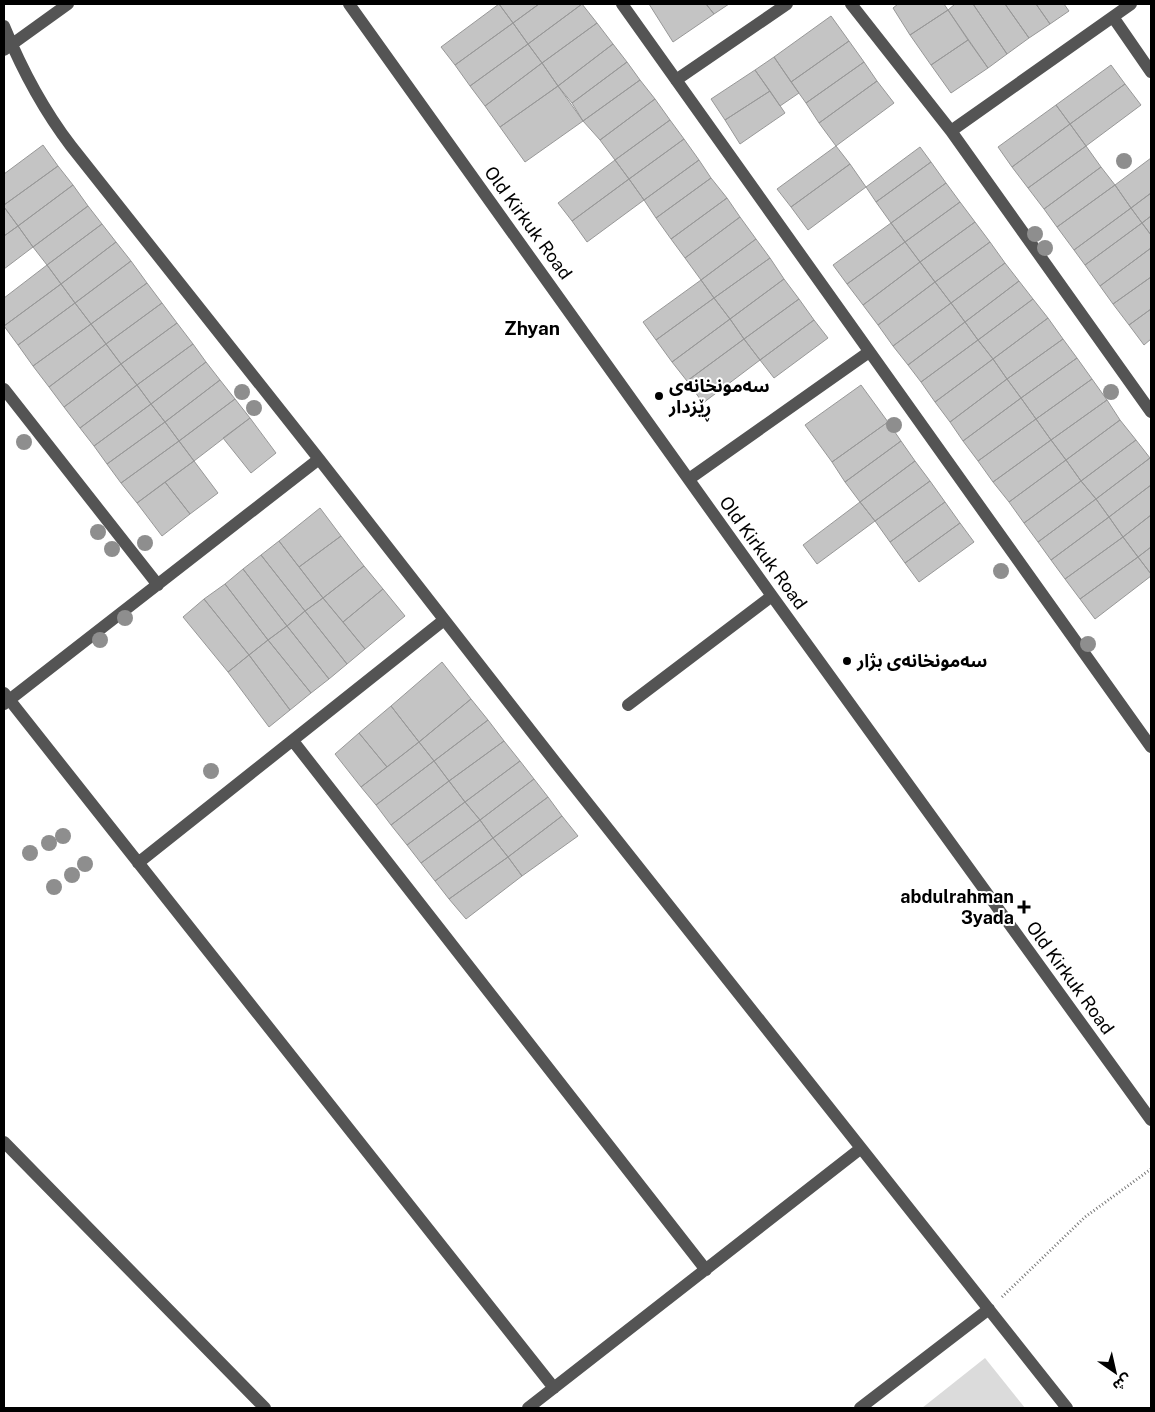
<svg xmlns="http://www.w3.org/2000/svg" width="1155" height="1412" viewBox="0 0 1155 1412" font-family="'Public Sans','Noto Sans Arabic',sans-serif">
<style>
.green{fill:#dbdbdb}
.building{fill:#c4c4c4;stroke:#989898}
.lines{fill:none;stroke-linecap:round;stroke-linejoin:round}
.path{stroke:#767676;stroke-width:3;stroke-dasharray:1 2.5;stroke-linecap:butt}
.minor{stroke:#545454;stroke-width:12}
.tree{fill:#8e8e8e}
.poi-dot{fill:#000;stroke:#fff;stroke-width:2}
.labels{text-anchor:middle;stroke-width:4;stroke-linejoin:round;paint-order:stroke}
.street-label{font-size:18px;fill:#000;stroke:#fff}
.poi-label{font-size:18px;font-weight:bold;fill:#000;stroke:#fff;text-anchor:start}
.neighbourhood-label{font-size:19px;font-weight:bold;fill:#000;stroke:#fff}
</style>
<rect width="100%" height="100%" fill="#fff"/>
<path class="green" d="M985,1358L1025,1408H922Z"/>
<path class="building" d="M499,4H539L513,23Z
M499,4L513,23L455,65L441,47Z
M539,4H582L528,44L513,23Z
M582,4L597,23L542,63L528,44Z
M649,4H706L714,14L673,42Z
M706,4H729L714,14Z
M898,4H944L948,10L910,35L893,8Z
M955,4H973L1007,54L988,68L948,10Z
M973,4H1005L1029,38L1007,54Z
M1005,4H1036L1050,24L1029,38Z
M1036,4H1064L1069,11L1050,24Z
M948,10L968,40L931,65L910,35Z
M831,16L849,41L791,82L774,57Z
M513,23L528,44L470,86L455,65Z
M597,23L613,44L558,86L542,63Z
M968,40L988,68L951,93L931,65Z
M849,41L864,62L806,103L791,82Z
M528,44L542,63L485,106L470,86Z
M613,44L627,62L572,103L558,86Z
M774,57L799,93L780,106L755,70Z
M627,62L640,80L583,121L572,103Z
M864,62L877,81L819,123L806,103Z
M542,63L558,86L500,127L485,106Z
M1111,65L1125,84L1070,124L1056,105Z
M755,70L770,91L725,120L711,99Z
M640,80L655,99L600,140L583,121Z
M877,81L894,103L836,146L819,123Z
M1125,84L1141,105L1086,146L1070,124Z
M558,86L583,121L525,162L500,127Z
M770,91L785,113L740,144L725,120Z
M655,99L670,120L615,160L600,140Z
M1056,105L1070,124L1012,167L998,147Z
M670,120L684,139L629,179L615,160Z
M1070,124L1086,146L1028,188L1012,167Z
M684,139L699,160L644,200L629,179Z
M43,145L58,166L4,205V174Z
M836,146L850,164L791,207L777,189Z
M1086,146L1101,167L1044,209L1028,188Z
M920,147L931,162L876,202L866,187Z
M1151,158V193L1131,208L1115,185Z
M615,160L629,179L572,221L558,203Z
M699,160L711,178L656,218L644,200Z
M931,162L946,183L891,223L876,202Z
M850,164L866,187L808,230L791,207Z
M58,166L73,185L18,226L4,207V205Z
M1101,167L1115,185L1057,227L1044,209Z
M711,178L727,198L671,239L656,218Z
M629,179L644,200L587,242L572,221Z
M946,183L960,202L905,242L891,223Z
M73,185L88,206L33,247L18,226Z
M1115,185L1131,208L1074,250L1057,227Z
M1151,193V216L1142,223L1131,208Z
M727,198L740,217L685,258L671,239Z
M960,202L975,222L920,262L905,242Z
M88,206L102,224L47,265L33,247Z
M4,207L18,226L4,236Z
M1131,208L1142,223L1085,265L1074,250Z
M1151,216V235L1142,223Z
M740,217L756,239L701,280L685,258Z
M975,222L990,242L935,282L920,262Z
M891,223L905,242L847,284L833,265Z
M1142,223L1151,235V248L1100,286L1085,265Z
M102,224L116,242L61,284L47,265Z
M18,226L33,247L4,269V236Z
M756,239L770,258L714,298L701,280Z
M116,242L131,261L75,303L61,284Z
M905,242L920,262L863,305L847,284Z
M990,242L1005,263L951,303L935,282Z
M1151,248V277L1113,304L1100,286Z
M770,258L784,279L730,319L714,298Z
M131,261L147,283L91,324L75,303Z
M920,262L935,282L878,325L863,305Z
M1005,263L1019,281L965,322L951,303Z
M47,265L61,284L4,326V298Z
M1151,277V309L1129,325L1113,304Z
M784,279L799,299L744,339L730,319Z
M701,280L714,298L656,340L643,322Z
M1019,281L1033,299L978,340L965,322Z
M935,282L951,303L893,346L878,325Z
M147,283L162,303L106,344L91,324Z
M61,284L75,303L18,345L4,326Z
M714,298L730,319L672,362L656,340Z
M799,299L814,320L760,360L744,339Z
M1033,299L1048,318L993,359L978,340Z
M75,303L91,324L33,366L18,345Z
M162,303L177,323L121,364L106,344Z
M951,303L965,322L908,365L893,346Z
M1151,309V339L1144,345L1129,325Z
M1048,318L1063,339L1007,379L993,359Z
M730,319L744,339L687,381L672,362Z
M814,320L828,338L774,378L760,360Z
M965,322L978,340L921,382L908,365Z
M177,323L193,344L137,385L121,364Z
M91,324L106,344L49,387L33,366Z
M744,339L760,360L703,403L687,381Z
M1063,339L1077,358L1021,398L1007,379Z
M978,340L993,359L935,402L921,382Z
M106,344L121,364L64,407L49,387Z
M193,344L206,362L151,404L137,385Z
M1077,358L1092,379L1036,419L1021,398Z
M993,359L1007,379L950,422L935,402Z
M206,362L220,380L165,422L151,404Z
M121,364L137,385L80,428L64,407Z
M1007,379L1021,398L963,441L950,422Z
M1092,379L1107,400L1051,440L1036,419Z
M220,380L235,399L179,441L165,422Z
M137,385L151,404L94,446L80,428Z
M861,385L888,422L832,462L805,425Z
M1021,398L1036,419L978,461L963,441Z
M235,399L250,418L194,461L179,441Z
M1107,400L1120,420L1066,460L1051,440Z
M151,404L165,422L107,464L94,446Z
M250,418L276,453L251,473L223,438Z
M1036,419L1051,440L993,482L978,461Z
M1120,420L1136,440L1081,481L1066,460Z
M165,422L179,441L121,483L107,464Z
M888,422L901,441L845,482L832,462Z
M1051,440L1066,460L1009,502L993,482Z
M1136,440L1150,458L1096,499L1081,481Z
M179,441L194,461L137,503L121,483Z
M901,441L915,461L860,502L845,482Z
M1150,458L1151,460V485L1109,517L1096,499Z
M1066,460L1081,481L1024,523L1009,502Z
M194,461L218,493L190,514L165,482Z
M915,461L930,481L875,521L860,502Z
M930,481L945,502L890,542L875,521Z
M1081,481L1096,499L1038,542L1024,523Z
M165,482L190,514L162,536L137,503Z
M1151,485V515L1123,537L1109,517Z
M1096,499L1109,517L1051,560L1038,542Z
M860,502L875,521L817,564L803,545Z
M945,502L960,523L905,563L890,542Z
M320,508L341,536L299,567L279,541Z
M1151,515V547L1138,557L1123,537Z
M1109,517L1123,537L1065,579L1051,560Z
M960,523L974,542L919,582L905,563Z
M341,536L364,566L323,598L299,567Z
M1123,537L1138,557L1080,599L1065,579Z
M279,541L323,598L305,611L261,555Z
M1151,547V574L1138,557Z
M261,555L305,611L287,626L243,569Z
M1138,557L1151,574V576L1095,619L1080,599Z
M364,566L383,589L343,622L323,598Z
M243,569L287,626L268,640L225,584Z
M225,584L268,640L249,655L204,599Z
M383,589L405,616L365,649L343,622Z
M323,598L365,649L347,664L305,611Z
M204,599L249,655L228,672L183,617Z
M305,611L347,664L329,679L287,626Z
M287,626L329,679L311,693L268,640Z
M268,640L311,693L290,710L249,655Z
M249,655L290,710L269,727L228,672Z
M442,662L471,699L419,742L391,706Z
M471,699L488,720L434,761L419,742Z
M391,706L419,742L387,767L359,733Z
M488,720L504,741L449,781L434,761Z
M359,733L387,767L361,787L335,754Z
M504,741L520,761L465,802L449,781Z
M419,742L434,761L376,805L361,787Z
M434,761L449,781L391,825L376,805Z
M520,761L534,779L480,820L465,802Z
M534,779L548,797L493,838L480,820Z
M449,781L465,802L407,845L391,825Z
M548,797L562,816L508,857L493,838Z
M465,802L480,820L421,863L407,845Z
M562,816L578,836L522,876L508,857Z
M480,820L493,838L435,881L421,863Z
M493,838L508,857L449,899L435,881Z
M508,857L522,876L466,919L449,899Z"/>
<g class="lines">
<path class="path" d="M1002,1297L1085,1217L1151,1169"/>
<path class="minor" d="M349,4L772,596L1151,1120
M622,4L1151,747
M851,4L951,131L1151,412
M1113,17L1151,72
M4,26C22,70 42,108 71,146L319,459L556,763L1067,1408
M4,50L68,4
M676,80L787,4
M951,131L1131,4
M4,389L158,585
M689,479L869,352
M4,693L554,1388
M4,704L319,459
M628,705L772,596
M293,741L706,1270
M138,863L444,620
M4,1142L265,1408
M528,1408L860,1149
M860,1408L989,1309"/>
</g>
<g class="tree">
<circle cx="1124" cy="161" r="8"/>
<circle cx="1035" cy="234" r="8"/>
<circle cx="1045" cy="248" r="8"/>
<circle cx="242" cy="392" r="8"/>
<circle cx="1111" cy="392" r="8"/>
<circle cx="254" cy="408" r="8"/>
<circle cx="894" cy="425" r="8"/>
<circle cx="24" cy="442" r="8"/>
<circle cx="98" cy="532" r="8"/>
<circle cx="145" cy="543" r="8"/>
<circle cx="112" cy="549" r="8"/>
<circle cx="1001" cy="571" r="8"/>
<circle cx="125" cy="618" r="8"/>
<circle cx="100" cy="640" r="8"/>
<circle cx="1088" cy="644" r="8"/>
<circle cx="211" cy="771" r="8"/>
<circle cx="63" cy="836" r="8"/>
<circle cx="49" cy="843" r="8"/>
<circle cx="30" cy="853" r="8"/>
<circle cx="85" cy="864" r="8"/>
<circle cx="72" cy="875" r="8"/>
<circle cx="54" cy="887" r="8"/>
</g>
<g class="poi-dot">
<circle cx="659" cy="396" r="5"/>
<circle cx="847" cy="661" r="5"/>
<path d="M1021.5 899.5h5v5h5v5h-5v5h-5v-5h-5v-5h5z"/>
</g>
<g class="labels">
<g class="street-label">
<text transform="translate(528 223) rotate(54)" y="6">Old Kirkuk Road</text>
<text transform="translate(763 553) rotate(54)" y="6">Old Kirkuk Road</text>
<text transform="translate(1070 978) rotate(54)" y="6">Old Kirkuk Road</text>
</g>
<g class="poi-label">
<text x="669" y="392">سەمونخانەی<tspan x="669" dy="21">ڕێزدار</tspan></text>
<text x="857" y="667">سەمونخانەی بژار</text>
<text x="1014" y="903" text-anchor="end">abdulrahman<tspan x="1014" dy="21">3yada</tspan></text>
</g>
<g class="neighbourhood-label">
<text x="532" y="335">Zhyan</text>
</g>
</g>
<rect width="1155" height="1412" fill="none" stroke="#000000" stroke-width="10"/>
<g transform="translate(1115 1372) rotate(146)" stroke="#ffffff" stroke-width="4" paint-order="stroke">
<path d="M0-4L9 19L0 12L-9 19Z" fill="#000000"/>
<text y="-8" font-size="14" font-weight="bold" text-anchor="middle" fill="#000000">ش</text>
</g>
</svg>
